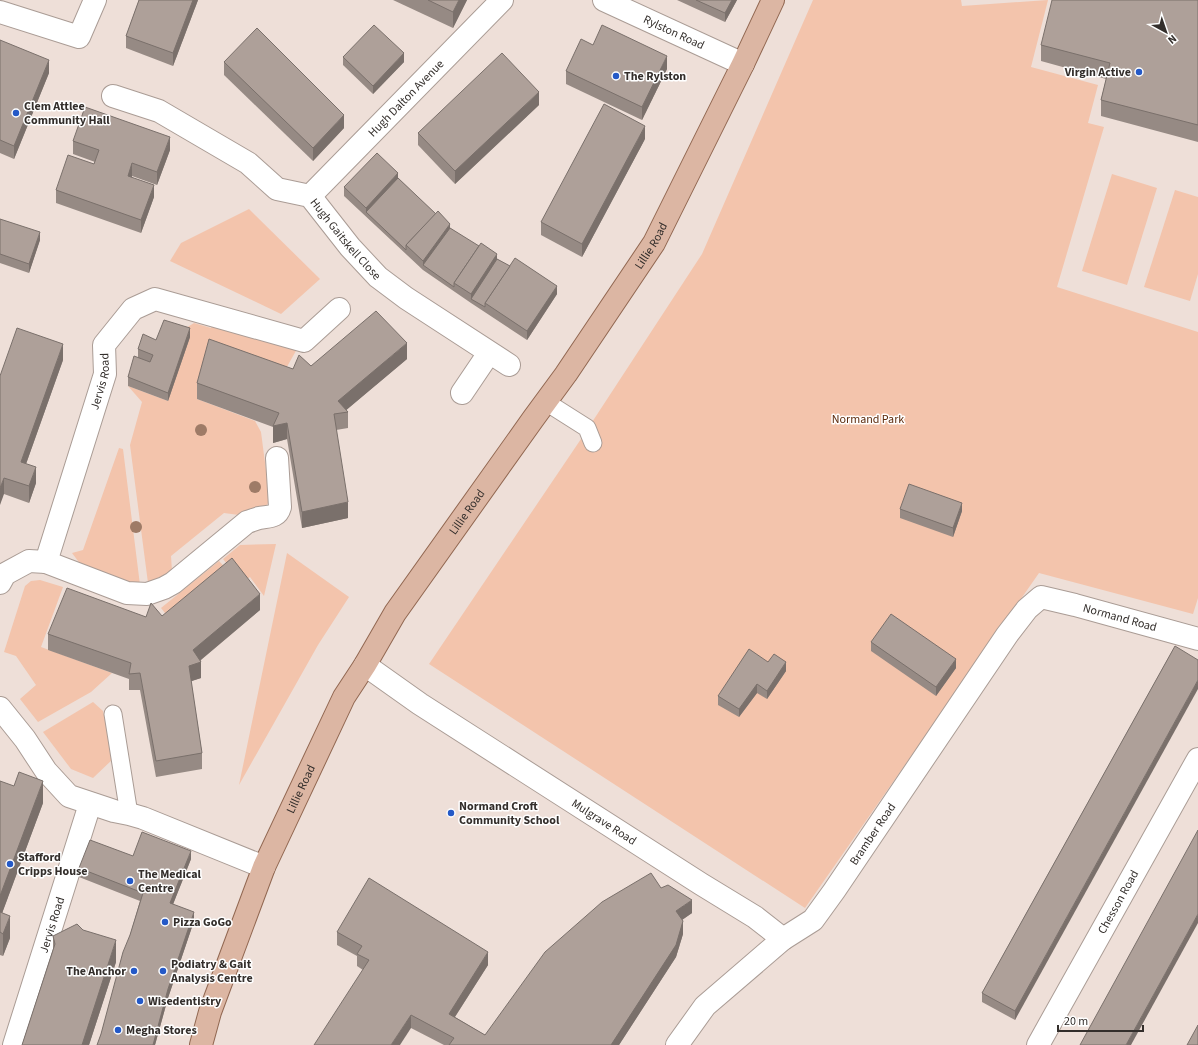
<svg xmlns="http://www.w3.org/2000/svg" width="1198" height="1045" viewBox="0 0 1198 1045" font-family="'Source Sans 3',sans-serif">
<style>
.green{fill:#f3c4ac}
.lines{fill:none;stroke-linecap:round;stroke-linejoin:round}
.lane-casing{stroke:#aa9c95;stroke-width:19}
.street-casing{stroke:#aa9c95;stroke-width:24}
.primary-casing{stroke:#916751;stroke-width:24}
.lane{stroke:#fff;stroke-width:17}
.street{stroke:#fff;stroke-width:22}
.primary{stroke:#dcb6a3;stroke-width:22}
.tree{fill:#9e7b67}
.wall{fill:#968a84}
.shaded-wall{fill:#7a706b}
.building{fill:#aea099;stroke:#7a706b}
.poi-dot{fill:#2459c7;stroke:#fff;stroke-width:1.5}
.labels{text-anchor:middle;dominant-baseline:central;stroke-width:3;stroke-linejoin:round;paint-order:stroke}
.street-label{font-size:12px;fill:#332e2b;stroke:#fff}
.poi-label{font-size:12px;font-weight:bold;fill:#332e2b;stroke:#fff;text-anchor:start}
.park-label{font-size:12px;fill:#5c2a0b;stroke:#fff}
</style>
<rect width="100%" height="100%" fill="#eedfd8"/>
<g class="green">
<path d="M813,0h148l1,6 86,-6 -17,67 67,18 -10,38 16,4 -47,160 141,45v266l-5,16 -154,-41 -234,335 -376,-244 152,-225 121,-185z"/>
<path d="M1112,174l45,14 -30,97 -45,-14z"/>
<path d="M1175,190l23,7v77l-8,27 -46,-14z"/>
<path d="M249,209l71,70 -39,35 -111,-53 11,-18z"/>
<path d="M214,320l83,29 -18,32 -82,18 58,22 6,11 9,69 -6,7 -25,7 -15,-2 -53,43 1,15 -24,12 -18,-138 12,-43 -14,-16 40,15 10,-68 16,-10 17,5z"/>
<path d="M119,448l4,1 17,136 -56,-16 -12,-16 11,-3z"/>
<path d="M276,544l-12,52 -14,-19 -8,6 -19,-24 17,-14z"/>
<path d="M287,553l62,44 -31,48 -79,140z"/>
<path d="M219,561l13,14 -59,48 -12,-15z"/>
<path d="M40,580l23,7 -22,60 71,26 -21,19 -53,30 -18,-23 16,-14 -20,-29 -12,-4 21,-66 6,-5z"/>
<path d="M93,702l10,9 11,47 -21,20 -22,-9 -28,-37z"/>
</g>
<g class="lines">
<g class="lane-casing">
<g id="lane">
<path d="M546,402l41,26 6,15"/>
<path d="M113,714l16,100"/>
</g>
</g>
<g class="street-casing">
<g id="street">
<path id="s1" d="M604,0l139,64"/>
<path d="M0,12l79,25 16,-37"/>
<path id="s2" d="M113,96l46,15 89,52 29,26 33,7 40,51 28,30 28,21 103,67"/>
<path id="s3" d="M310,196l192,-196"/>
<path d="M462,393l27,-40"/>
<path id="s4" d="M46,562l59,-188 -1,-29 29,-36 22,-10 149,42 35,-32"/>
<path d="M0,583l5,-9 24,-13 17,1 81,31 20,1 17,-6 9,-5 74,-61c4,-1 8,-3 12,-4 9,-2 18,0 21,-11l-3,-49"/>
<path id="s5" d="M365,665l55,39 281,180 54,33 28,22"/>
<path d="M0,708l25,31 21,32 23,25 45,15 15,3 14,4 121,49"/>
<path id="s6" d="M14,1045l76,-241"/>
<path id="s7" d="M677,1045l28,-39 78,-67 30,-19 21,-29 173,-256 20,-26 14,-12 34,8 123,34"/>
<path id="s8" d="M1038,1045l160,-286"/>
</g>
</g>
<g class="primary-casing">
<g id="primary">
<path id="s9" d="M201,1045l9,-33 54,-145 80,-170 21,-32 30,-52 138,-194 33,-45 88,-131 89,-179 30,-64"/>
</g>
</g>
<use href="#lane" class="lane"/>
<use href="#street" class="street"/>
<use href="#primary" class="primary"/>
</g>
<g class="tree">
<circle cx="201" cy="430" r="6"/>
<circle cx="255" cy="487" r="6"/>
<circle cx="136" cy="527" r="6"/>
</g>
<g class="wall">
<path d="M139,0h59l-25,66 -47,-18v-12z"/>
<path d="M393,0h74l-14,28z"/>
<path d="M677,0h60l-12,22z"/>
<path d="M1198,0v142l-97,-26v-16l5,-21 -65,-18v-16z"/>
<path d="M0,40l49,33 -35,86 -14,-6z"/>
<path d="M593,45l74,24 -25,51 -76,-36v-13z"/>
<path d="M343,57l61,5 -31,32 -30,-29z"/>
<path d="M224,62l120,66 -31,33 -89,-86z"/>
<path d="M539,105l-84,79 -37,-39v-12z"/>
<path d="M645,139l-63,118 -41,-22v-13z"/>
<path d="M73,141l97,9 -13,35 -25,-9v1l22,20 -13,36 -85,-30v-13l38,-26 1,-2 -22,-8z"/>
<path d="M398,178l52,50 47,31 60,35 -30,46 -56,-37 -48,-33 -79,-74v-9z"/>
<path d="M0,219l40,21 -11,33 -29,-10z"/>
<path d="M190,337l-22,64 -40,-15v-9l10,-20v-8l18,-9z"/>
<path d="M407,359l-61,51 2,2v16l-12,2 12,88 -46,10 -15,-89 -14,4v-16l-76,-28v-16l114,-17z"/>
<path d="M63,360l-37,104 10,19 -7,20 -25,-9 -4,-118z"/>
<path d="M900,509l62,2 -9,26 -53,-19z"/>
<path d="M260,610l-59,50v18l-10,3 11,72v16l-46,8 -16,-87h-11v-11l-81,-29v-16l98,-17z"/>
<path d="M871,642l85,26 -20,28 -65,-45z"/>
<path d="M1175,646l-160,374 -33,-18v-9z"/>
<path d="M768,662l18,9 -19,28 -10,-6 -18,24 -21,-12v-9z"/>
<path d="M0,781l43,22 -41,110 8,25 -7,18 -3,-1z"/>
<path d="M133,856l58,3 -18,45 21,17 -26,77 -13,47h-58l4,-11 39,-133 -61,-24v-9z"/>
<path d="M661,888l31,25 -10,7 1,14 -7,23 -57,88h-175l-33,-17 -48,-58 -6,-4v-10l-20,-11v-13l151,33 -33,52 30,18z"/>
<path d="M53,936l63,26 -27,83h-67l31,-96z"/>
</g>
<g class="shaded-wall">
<path d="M193,0h5l-25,66v-13z"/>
<path d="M459,0h8l-14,28v-16z"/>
<path d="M732,0h5l-12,22v-9z"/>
<path d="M404,53v9l-31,32v-8z"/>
<path d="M667,56v13l-25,51v-13z"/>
<path d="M49,60v13l-35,86v-13z"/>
<path d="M539,92v13l-84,79v-13z"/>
<path d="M344,115v13l-31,33v-13z"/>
<path d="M645,126v13l-63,118v-13z"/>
<path d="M170,137v13l-13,35v-13z"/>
<path d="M132,163v13l-4,12v-12z"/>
<path d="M398,173v9l-32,30v5v-9z"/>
<path d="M154,185v12l-13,36v-13z"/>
<path d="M450,224v8l-27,33v-4z"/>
<path d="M40,232v8l-11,33v-9z"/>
<path d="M497,254v9l-26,36v-5z"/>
<path d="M557,286v8l-30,46v-9z"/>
<path d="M190,328v9l-22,64v-8z"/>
<path d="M407,343v16l-63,53 -6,-11z"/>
<path d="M63,344v16l-42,118v-16z"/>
<path d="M287,423v16l-14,4v-17z"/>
<path d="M36,467v16l-7,20v-17z"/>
<path d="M4,478v16l-4,11v-17z"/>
<path d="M348,502v16l-46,10v-16z"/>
<path d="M962,503v8l-9,26v-9z"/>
<path d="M260,594v16l-63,53 4,-1v16l-12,4v-16l4,-16z"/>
<path d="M956,659v9l-20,28v-9z"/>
<path d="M786,662v9l-19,28v-8z"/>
<path d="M1198,680v9l-183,331v-9z"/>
<path d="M757,684v9l-18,24v-8z"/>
<path d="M43,781v22l-43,116v-23z"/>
<path d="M191,851v8l-21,53v-9z"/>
<path d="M692,900v13l-16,11v-13z"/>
<path d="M194,912v9l-26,77 -13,47h-2l15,-56z"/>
<path d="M1198,914v9l-67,122h-5z"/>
<path d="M10,916v22l-7,18v-22z"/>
<path d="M683,921v13l-7,23 -57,88h-8z"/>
<path d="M116,940v22l-27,83h-7z"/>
<path d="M488,952v13l-39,61v-12z"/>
<path d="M411,1015v13l-11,17h-9z"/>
</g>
<g class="building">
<path d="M139,0h54l-20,53 -47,-17z"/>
<path d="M428,0h31l-6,12z"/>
<path d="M696,0h36l-7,13z"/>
<path d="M1052,0h146v125l-97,-25 9,-37 -69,-18z"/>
<path d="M374,25l30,28 -31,33 -30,-29z"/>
<path d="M602,25l65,31 -25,51 -76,-36 15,-32 12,6z"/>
<path d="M257,28l87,87 -31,33 -89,-86z"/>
<path d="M0,40l49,20 -35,86 -14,-6z"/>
<path d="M502,53l37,39 -84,79 -37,-38z"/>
<path d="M604,104l41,22 -63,118 -41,-22z"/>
<path d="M85,107l85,30 -13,35 -25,-9 -4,13 26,9 -13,35 -85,-30 12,-35 26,9 5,-14 -26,-9z"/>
<path d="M377,153l21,20 -32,35 -22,-21z"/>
<path d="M398,178l38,36 -30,31v5l-40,-38z"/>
<path d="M438,211l12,13 -27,37 -17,-16z"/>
<path d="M0,219l40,13 -11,32 -29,-10z"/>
<path d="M450,228l29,18 -25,37v4l-31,-22z"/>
<path d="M481,243l16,11 -26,40 -17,-11z"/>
<path d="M515,258l42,28 -30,45 -42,-28z"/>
<path d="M497,259l13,7 -25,37v4l-14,-8z"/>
<path d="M376,311l31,32 -69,58 10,11 -14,2 14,88 -46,10 -15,-89 -14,3 6,-13 -82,-30 12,-44 84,30 6,-14 12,11z"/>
<path d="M164,320l26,8 -22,65 -40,-16 6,-21 16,6 3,-7 -15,-6 5,-15 13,6z"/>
<path d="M17,328l46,16 -42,118 15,5 -7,19 -25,-8 -4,10v-112z"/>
<path d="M909,484l53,19 -9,25 -53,-19z"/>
<path d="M232,558l28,36 -67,56 8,12 -12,4 13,87 -46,8 -16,-88 -11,1 2,-11 -83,-29 19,-46 79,29 5,-14 11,13z"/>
<path d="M891,614l65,45 -20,28 -65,-45z"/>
<path d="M1175,646l23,14v20l-183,331 -33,-18z"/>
<path d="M749,649l19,13 6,-8 12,8 -19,29 -10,-7 -18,25 -21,-13z"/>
<path d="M19,772l24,9 -43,115v-115l14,5z"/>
<path d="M1198,830v84l-72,131h-46z"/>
<path d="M142,832l49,19 -21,52 24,9 -26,77 -15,56h-56l4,-11 22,-82 7,-17 13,-42 -64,-25 11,-28 43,16z"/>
<path d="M651,873l10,15 7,-3 24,15 -16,11 7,10 -7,24 -65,100h-162l5,-7 -43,-23 -20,30h-77l55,-85 -12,-6 5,-8 -25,-14 32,-54 119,74 -39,62 36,21 60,-83 57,-50z"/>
<path d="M0,912l10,4 -7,18 -3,-2z"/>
<path d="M77,924l6,6 33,10 -34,105h-60l33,-101 -2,-8z"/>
<path d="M1198,1025v20h-11z"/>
</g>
<g class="poi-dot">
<circle cx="1139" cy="72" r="4"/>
<circle cx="616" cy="76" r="4"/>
<circle cx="16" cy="113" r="4"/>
<circle cx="451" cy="813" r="4"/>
<circle cx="10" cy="864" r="4"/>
<circle cx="130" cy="881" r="4"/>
<circle cx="165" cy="922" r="4"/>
<circle cx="134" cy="971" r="4"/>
<circle cx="163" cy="971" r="4"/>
<circle cx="140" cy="1001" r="4"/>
<circle cx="118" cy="1030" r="4"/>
</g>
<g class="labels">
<g class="street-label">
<text stroke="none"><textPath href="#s1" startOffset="77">Rylston Road</textPath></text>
<text stroke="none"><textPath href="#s3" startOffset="137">Hugh Dalton Avenue</textPath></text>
<text stroke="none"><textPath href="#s2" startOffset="280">Hugh Gaitskell Close</textPath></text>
<text stroke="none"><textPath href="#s9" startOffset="923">Lillie Road</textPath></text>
<text stroke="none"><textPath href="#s4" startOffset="189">Jervis Road</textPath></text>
<text stroke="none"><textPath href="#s9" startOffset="599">Lillie Road</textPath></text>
<text stroke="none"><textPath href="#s7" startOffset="664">Normand Road</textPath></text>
<text stroke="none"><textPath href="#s9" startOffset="275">Lillie Road</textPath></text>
<text stroke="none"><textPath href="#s5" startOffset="286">Mulgrave Road</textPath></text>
<text stroke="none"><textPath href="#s7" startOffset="291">Bramber Road</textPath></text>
<text stroke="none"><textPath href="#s8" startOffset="164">Chesson Road</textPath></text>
<text stroke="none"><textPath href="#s6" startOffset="126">Jervis Road</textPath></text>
</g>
<g class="poi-label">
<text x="1131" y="72" text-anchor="end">Virgin Active</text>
<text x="624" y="76">The Rylston</text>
<text x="24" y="106">Clem Attlee<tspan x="24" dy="14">Community Hall</tspan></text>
<text x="459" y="806">Normand Croft<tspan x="459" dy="14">Community School</tspan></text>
<text x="18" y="857">Stafford<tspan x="18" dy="14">Cripps House</tspan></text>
<text x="138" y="874">The Medical<tspan x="138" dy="14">Centre</tspan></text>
<text x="173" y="922">Pizza GoGo</text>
<text x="171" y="964">Podiatry &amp; Gait<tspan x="171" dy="14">Analysis Centre</tspan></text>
<text x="126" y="971" text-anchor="end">The Anchor</text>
<text x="148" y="1001">Wisedentistry</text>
<text x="126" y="1030">Megha Stores</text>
</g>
<g class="park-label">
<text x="868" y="419">Normand Park</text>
</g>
</g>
<g transform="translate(1166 32) rotate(140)" stroke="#ffffff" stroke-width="3" paint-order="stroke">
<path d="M0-3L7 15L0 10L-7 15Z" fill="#332e2b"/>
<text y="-6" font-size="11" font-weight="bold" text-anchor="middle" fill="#332e2b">N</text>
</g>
<path d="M1058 1025v6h85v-6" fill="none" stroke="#332e2b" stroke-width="2"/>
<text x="1064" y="1025" font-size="12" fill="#332e2b" stroke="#ffffff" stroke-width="3" paint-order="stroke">20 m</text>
</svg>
